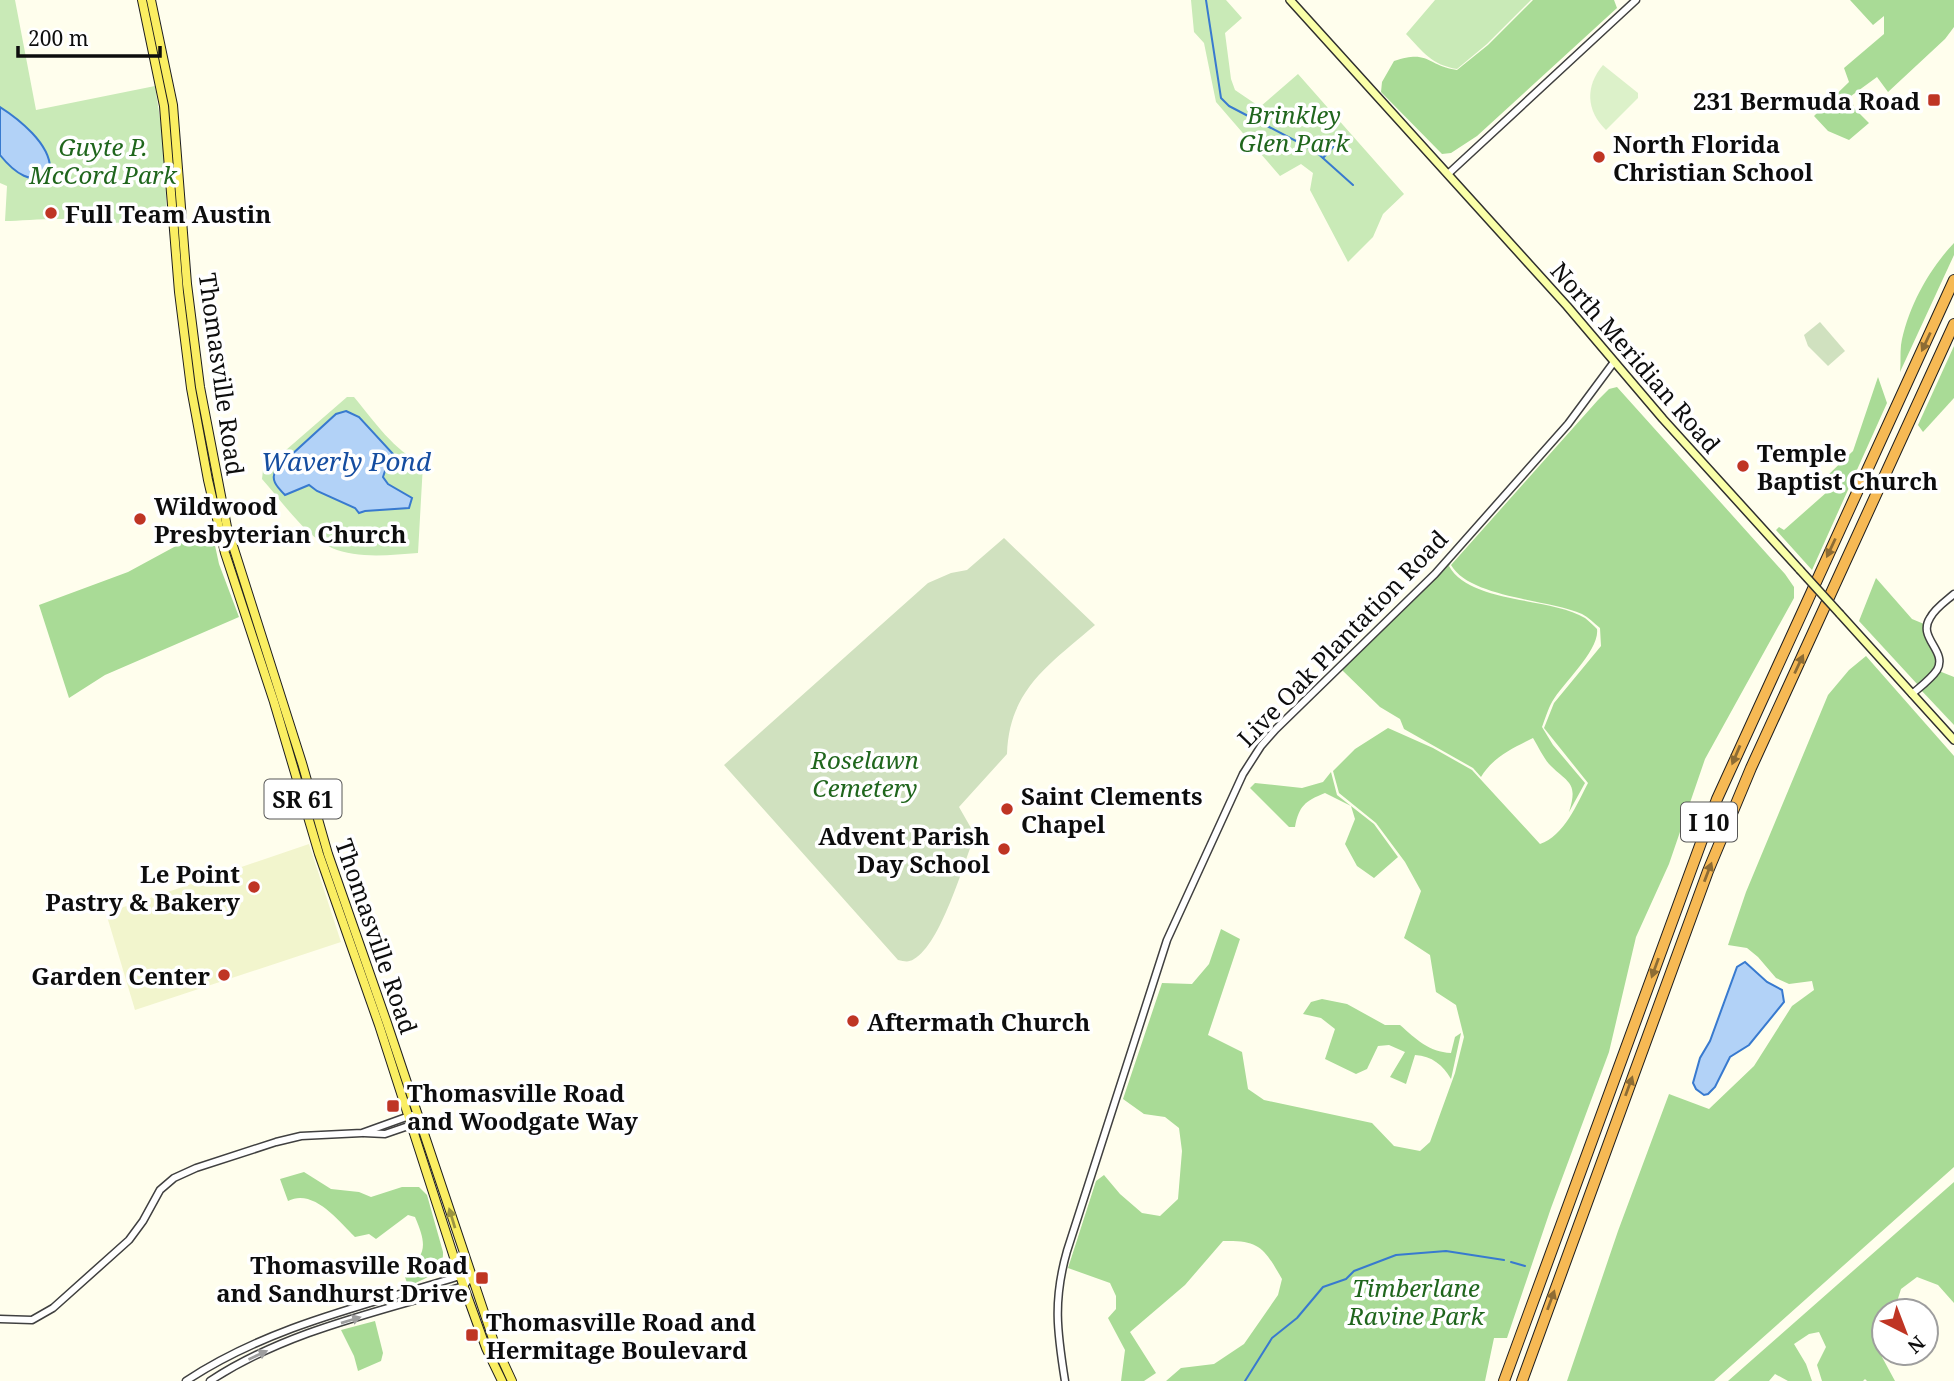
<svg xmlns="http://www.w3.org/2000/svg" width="1954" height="1381" viewBox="0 0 1954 1381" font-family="'Noto Serif',serif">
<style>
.farmland{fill:#f2f5cd}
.green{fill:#c9eab7}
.forest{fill:#a9db96}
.cemetery{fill:#d0e1bf}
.pitch{fill:#dcf1c9}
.water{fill:#b2d2f7;stroke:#387acf;stroke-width:2}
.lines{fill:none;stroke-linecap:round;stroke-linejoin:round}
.stream{stroke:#387acf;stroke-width:2}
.tertiary-casing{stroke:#404040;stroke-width:9}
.secondary-casing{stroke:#2f2f2f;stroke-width:10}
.primary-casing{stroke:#1e1e1e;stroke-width:10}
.motorway-casing{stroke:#1e1e1e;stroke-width:12}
.tertiary{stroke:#fff;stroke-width:6}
.secondary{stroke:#faffa8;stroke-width:7}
.primary{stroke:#faee62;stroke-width:8}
.motorway{stroke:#f6b954;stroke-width:10}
.secondary-bridge-casing{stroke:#2f2f2f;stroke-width:10;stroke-linecap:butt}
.secondary-bridge{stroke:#faffa8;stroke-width:7}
.oneway{fill:#8d6c34}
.oneway2{fill:#9b9440}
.oneway3{fill:#9e9e9e}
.poi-dot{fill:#bf3524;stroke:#fff;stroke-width:2.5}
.labels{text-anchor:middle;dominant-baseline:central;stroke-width:7;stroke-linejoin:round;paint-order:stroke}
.shield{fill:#fff;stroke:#565656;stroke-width:2}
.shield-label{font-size:23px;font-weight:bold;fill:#0d0d0d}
.poi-label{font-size:24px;font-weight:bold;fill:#0d0d0d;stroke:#fff;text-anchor:start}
.park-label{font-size:24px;font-style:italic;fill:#20661d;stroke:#fff}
.street-label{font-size:24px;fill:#0d0d0d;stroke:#fff}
.water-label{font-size:26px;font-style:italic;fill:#154da0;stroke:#fff}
</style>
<rect width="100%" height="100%" fill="#fffeed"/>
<path class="farmland" d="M309,844l32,98 -206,68 -29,-97z"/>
<g class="green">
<path d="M0,0h15l21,110 119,-24 8,52 4,79 -18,4 -54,3c-18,-9 -67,-3 -90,-3l2,-35 -7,-3z"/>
<path d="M1191,0h35l16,18 -17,15 6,46 4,11 25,17 38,-33 106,120 -21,20 -10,23 -25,25 -38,-72 3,-17 -12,-9 -21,12 -64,-74 -12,-59 -10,-11z"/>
<path d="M1435,0h96l-44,44 -30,25c-25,-4 -34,-17 -51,-35z"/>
<path d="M347,397h7c20,24 40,54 69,67l-5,89c-27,2 -61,6 -86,-5 -27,-12 -51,-48 -70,-69l1,-9z"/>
</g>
<g class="forest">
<path d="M1533,0h81l3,8 -140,128 -26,17 -9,1 -61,-62 1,-10 12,-21c35,-12 32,4 63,9l31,-25z"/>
<path d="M1850,0h104v27l-9,12 -57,53 -11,-15 -26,19 3,12 15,15 -20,17 -21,-9 -14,-15 35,-34 -5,-14 40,-34v-18l-11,9z"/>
<path d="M1954,243v12l-54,117c1,-9 0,-18 1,-27 6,-36 28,-76 53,-102z"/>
<path d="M1954,346v52l-31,34 -5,-7z"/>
<path d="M1878,377l9,26 -75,167 -36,-40 3,-3 5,3 43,-38 1,-4 -3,-5 3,-8 25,-24z"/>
<path d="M1617,387l168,187 9,13v11l-89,161 -36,105 -33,73 -27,115 -58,156 -44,130h-13l-9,43h-319l15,-13 33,-4 30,-20 34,-49 4,-16c-18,-31 -22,-39 -59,-38l-38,44 -55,47 26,41 -12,8h-23l4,-31 -17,-32 8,-9v-13l-6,-13 -42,-15 28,-87 8,-6 16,19 22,19 18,3 18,-17 4,-48 -3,-23 -14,-11 -21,-3 -21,-15 39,-116 30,1 17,-20 12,-35 19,10 -32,96 34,17 6,37 16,11 108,23 22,23 26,5 10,-9 25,-69 9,-36 -8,-32 -20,-13 -6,-37 -26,-17 17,-47 -16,-29 -29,-39 -37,-30 -6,-22 22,-22 33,-21 45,20 39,22 68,74c24,-8 37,-40 48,-61l-44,-55 10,-25 47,-57 -1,-18c-6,-5 -12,-11 -18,-14 -34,-15 -112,-16 -131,-49l147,-165 11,-11z"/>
<path d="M211,527l8,37 20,53 -134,58 -36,23 -30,-93 89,-33z"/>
<path d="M1453,559l-4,7c21,38 102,31 136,52 4,3 8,7 12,11 3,21 -34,54 -45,73 -4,7 -7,17 -10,25l11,18 32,38 -16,29c10,-31 -2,-29 -20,-48 -6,-7 -11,-18 -16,-26 -20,10 -40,19 -52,39l-8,-9 -69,-39 -4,-10 -20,-12 -38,-37z"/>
<path d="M1876,578l36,41 12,5c-1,18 16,27 10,45l-16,16 -59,-64z"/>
<path d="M1866,656l88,100v411l-240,214h-147l51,-150 51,-137 40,15 45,-43 38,-60 22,-16 -2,-9 -23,3 -13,-6 -18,-21 -11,-9 -19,-3 18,-53 82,-197 21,-25z"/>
<path d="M1939,671l15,6v48l-33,-35z"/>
<path d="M1331,772l6,23 37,29 24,33 -24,21 -17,-12 -12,-22 10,-25 -4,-13 -26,-13c-20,8 -26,13 -30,34h-6l-39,-39 5,-5 47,5 21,-6z"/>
<path d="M1322,999l25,5 38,21h15c16,14 29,27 51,28l4,-16 6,-4 -10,46c-8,-14 -19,-23 -36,-24l-9,29 -16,-7 15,-25 -16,-7 -11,1 -11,23 -11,5 -31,-15 10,-30 -14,-11 -18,-4 8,-12z"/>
<path d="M304,1172l27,17 28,3 12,5 31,-10h17l8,8 16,57c1,20 -18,27 -35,34l-4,-12c23,-20 23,-29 11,-57l-7,-2 -32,24 -7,-5 -14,3c-17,-17 -42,-49 -67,-36l-8,-22z"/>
<path d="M1954,1182v121l-16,-18 -21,-8 -16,12 -7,22h-10l-2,46 13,24h-28l-2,-2 -2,2h-41l-5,-16 9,-18 -7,-15 -10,2 -15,10 12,20 6,17h-24l-13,-7 -6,7h-41z"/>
<path d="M375,1321l8,32 -2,8 -23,10 -4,-15 -13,-26z"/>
</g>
<g class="cemetery">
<path d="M1820,322l25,29 -17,15 -20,-20 -4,-11z"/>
<path d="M1004,538l91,87c-45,39 -86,64 -88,129l-48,53 16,28c-12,30 -34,109 -61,124 -6,4 -10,2 -16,1l-174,-195 204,-182 23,-10 16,-3z"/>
</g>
<path class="pitch" d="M1603,65l35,28v5l-32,32c-20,-19 -21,-44 -3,-65z"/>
<g class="water">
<path d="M0,107c19,12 50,37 50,61 -15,23 -38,2 -50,-13z"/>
<path d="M346,411l13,6 35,38 -1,5 -6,5 -4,12 5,7 24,14 -3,10 -44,3 -6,2 -4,-5 -38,-17 -8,-6 -24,10c-8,-8 -16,-16 -8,-27l59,-54z"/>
<path d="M1745,962l22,20 15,8 2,12 -35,43 -19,12 -15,30 -7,7 -4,1 -8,-6 -3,-6 7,-25 10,-17 27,-74z"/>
</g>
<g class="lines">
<g class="stream">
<path d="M1206,0l15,98 8,8 86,45 38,34"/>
<path d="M1323,158l11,-12 15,-9"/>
<path d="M1511,1262l14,4"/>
<path d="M1245,1381l27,-43 25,-20 26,-31 23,-8 8,-8 42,-16 50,-4 58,9"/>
</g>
<g class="tertiary-casing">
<g id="tertiary">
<path d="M1448,174l188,-174"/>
<path d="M1912,694c8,-7 19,-15 25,-24 11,-19 -20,-32 -7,-52 5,-10 16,-17 24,-24"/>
<path d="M364,1133l21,1 35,-12"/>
<path d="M0,1319l32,1 21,-12 76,-68 14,-19 17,-31 14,-12 22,-10 80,-26 25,-6 61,-3 50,-18"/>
<path d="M186,1381c83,-55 181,-76 274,-105h11"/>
<path d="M210,1381c76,-50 168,-69 254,-95l7,-10"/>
<path d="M1065,1381c-8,-50 -12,-81 2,-130l100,-311 76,-166 18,-28 15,-17 159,-155 133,-150 46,-62"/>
</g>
</g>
<g class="secondary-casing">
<g id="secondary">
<path d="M1290,0l277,306 96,113 137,151"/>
<path d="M1840,614l114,126"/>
</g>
</g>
<g class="primary-casing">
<g id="primary">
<path d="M142,0l22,106 15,186 12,96 17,92 17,73 49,149 45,152 60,171 81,251 26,72 16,33"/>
<path d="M151,0l22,105 14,179 13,103 27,140 75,236 26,91 59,169 107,319 18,39"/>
</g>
</g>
<g class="motorway-casing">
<g id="motorway">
<path d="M1504,1381l213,-582 237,-519"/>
<path d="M1522,1381l186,-510 43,-103 203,-444"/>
</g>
</g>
<use href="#tertiary" class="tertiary"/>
<use href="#secondary" class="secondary"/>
<use href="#primary" class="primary"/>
<use href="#motorway" class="motorway"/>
<g class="secondary-bridge-casing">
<path id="secondary-bridge" d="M1800,570l40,44"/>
</g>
<use href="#secondary-bridge" class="secondary-bridge"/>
</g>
<defs><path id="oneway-solid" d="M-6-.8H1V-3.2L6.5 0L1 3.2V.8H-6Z" transform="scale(1.75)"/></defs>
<g class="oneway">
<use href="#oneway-solid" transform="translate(1926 342) rotate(115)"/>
<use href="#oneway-solid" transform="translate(1831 548) rotate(115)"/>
<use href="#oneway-solid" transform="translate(1799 664) rotate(-65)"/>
<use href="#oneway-solid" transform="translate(1736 755) rotate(113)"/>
<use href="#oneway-solid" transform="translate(1708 872) rotate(-69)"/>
<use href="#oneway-solid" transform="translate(1655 968) rotate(110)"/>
<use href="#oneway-solid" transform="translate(1629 1086) rotate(-70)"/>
<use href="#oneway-solid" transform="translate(1551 1300) rotate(-70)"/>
</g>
<use class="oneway2" href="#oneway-solid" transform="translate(452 1218) rotate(-107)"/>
<g class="oneway3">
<use href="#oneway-solid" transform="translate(351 1320) rotate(-17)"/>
<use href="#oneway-solid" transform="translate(258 1355) rotate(-25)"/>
</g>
<g class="poi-dot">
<rect x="1927" y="93" width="14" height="14" rx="3.5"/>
<circle cx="1599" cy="157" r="7"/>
<circle cx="51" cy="213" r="7"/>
<circle cx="1743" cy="466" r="7"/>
<circle cx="140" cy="519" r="7"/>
<circle cx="1007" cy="809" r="7"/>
<circle cx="1004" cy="849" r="7"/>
<circle cx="254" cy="887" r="7"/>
<circle cx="224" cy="975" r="7"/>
<circle cx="853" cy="1021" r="7"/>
<rect x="386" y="1099" width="14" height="14" rx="3.5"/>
<rect x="475" y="1271" width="14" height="14" rx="3.5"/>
<rect x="465" y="1328" width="14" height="14" rx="3.5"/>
</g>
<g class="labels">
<g class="shield">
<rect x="264.5" y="779.5" width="77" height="39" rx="5"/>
<rect x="1681" y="802.5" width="56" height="39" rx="5"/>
</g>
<g class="shield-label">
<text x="303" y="799">SR 61</text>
<text x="1709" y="822">I 10</text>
</g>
<g class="poi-label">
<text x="1920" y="100" text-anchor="end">231 Bermuda Road</text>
<text x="1613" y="143">North Florida<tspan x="1613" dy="28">Christian School</tspan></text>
<text x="65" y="213">Full Team Austin</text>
<text x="1757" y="452">Temple<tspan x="1757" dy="28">Baptist Church</tspan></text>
<text x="154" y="505">Wildwood<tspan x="154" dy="28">Presbyterian Church</tspan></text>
<text x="1021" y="795">Saint Clements<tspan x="1021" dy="28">Chapel</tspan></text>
<text x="990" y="835" text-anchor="end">Advent Parish<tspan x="990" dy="28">Day School</tspan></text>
<text x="240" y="873" text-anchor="end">Le Point<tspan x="240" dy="28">Pastry &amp; Bakery</tspan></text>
<text x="210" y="975" text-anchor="end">Garden Center</text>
<text x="867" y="1021">Aftermath Church</text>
<text x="407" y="1092">Thomasville Road<tspan x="407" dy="28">and Woodgate Way</tspan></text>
<text x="468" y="1264" text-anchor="end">Thomasville Road<tspan x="468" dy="28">and Sandhurst Drive</tspan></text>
<text x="486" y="1321">Thomasville Road and<tspan x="486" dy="28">Hermitage Boulevard</tspan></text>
</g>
<g class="park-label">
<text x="1294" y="114">Brinkley<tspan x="1294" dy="28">Glen Park</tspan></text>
<text x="103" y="146">Guyte P.<tspan x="103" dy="28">McCord Park</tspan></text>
<text x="865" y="759">Roselawn<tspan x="865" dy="28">Cemetery</tspan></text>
<text x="1416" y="1287">Timberlane<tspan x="1416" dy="28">Ravine Park</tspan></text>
</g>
<g class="street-label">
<text transform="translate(1636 357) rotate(49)">North Meridian Road</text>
<text transform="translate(222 374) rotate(82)">Thomasville Road</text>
<text transform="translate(1342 638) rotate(-46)">Live Oak Plantation Road</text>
<text transform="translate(377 936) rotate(71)">Thomasville Road</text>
</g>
<g class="water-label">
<text x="346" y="461">Waverly Pond</text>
</g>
</g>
<g transform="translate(1905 1332) rotate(138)"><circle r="33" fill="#ffffff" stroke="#9e9e9e" stroke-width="2"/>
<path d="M0-5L12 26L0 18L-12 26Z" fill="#bf3524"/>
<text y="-10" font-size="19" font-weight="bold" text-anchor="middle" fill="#0d0d0d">N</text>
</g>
<path d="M18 46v10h142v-10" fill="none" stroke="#0d0d0d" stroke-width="3.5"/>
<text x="28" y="46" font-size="21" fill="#0d0d0d" stroke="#ffffff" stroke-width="5" paint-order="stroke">200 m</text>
</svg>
